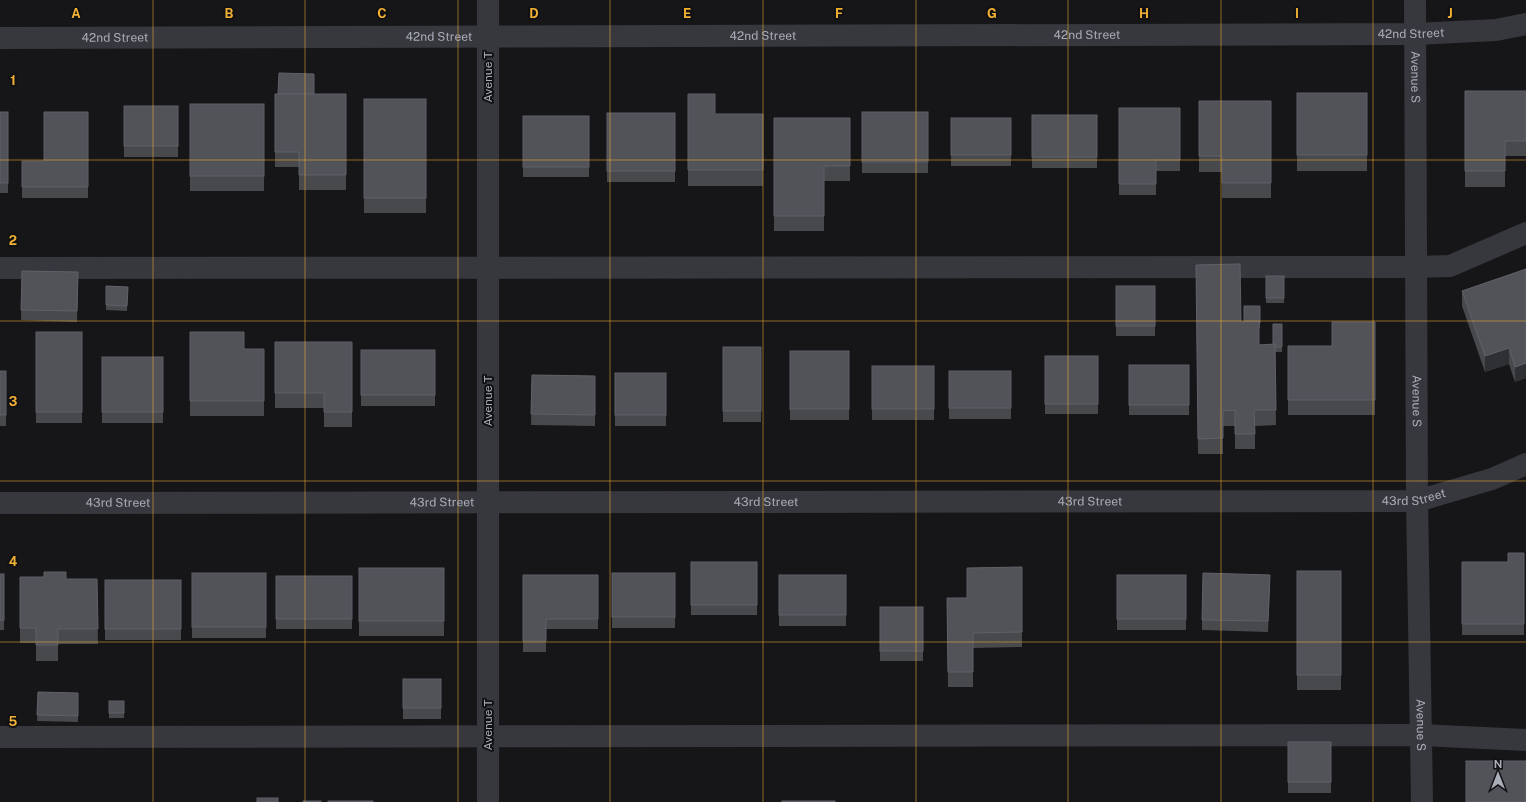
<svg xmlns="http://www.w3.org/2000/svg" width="1526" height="802" viewBox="0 0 1526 802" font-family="'Public Sans',sans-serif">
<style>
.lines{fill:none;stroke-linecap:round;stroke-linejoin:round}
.minor{stroke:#37383d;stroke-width:22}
.wall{fill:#47494d}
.shaded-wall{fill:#2f3033}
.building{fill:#525359;stroke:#5f6168}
.grid{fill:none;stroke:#f2b134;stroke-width:1;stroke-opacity:0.55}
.labels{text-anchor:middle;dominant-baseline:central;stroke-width:4;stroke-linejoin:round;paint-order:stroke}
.street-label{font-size:12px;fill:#a8adb8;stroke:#111113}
.grid-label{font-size:13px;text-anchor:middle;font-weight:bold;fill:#f2b134;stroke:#111113;stroke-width:4;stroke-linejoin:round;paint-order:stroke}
</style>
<rect width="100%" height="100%" fill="#161618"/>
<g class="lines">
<g class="minor">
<path id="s1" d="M1415,0l2,501 5,301"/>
<path id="s2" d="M0,38l1415,-4 81,-4 30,-6"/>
<path d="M0,268l1416,-1 34,-1 76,-33"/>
<path id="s3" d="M0,503l1417,-2 75,-22 34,-15"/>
<path d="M0,737l1421,-2 105,5"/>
<path d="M488,802v-802"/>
</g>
</g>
<g class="wall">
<path d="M1465,91h61v65h-21v31h-40z"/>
<rect x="1297" y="93" width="70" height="78"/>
<path d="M275,94h71v96h-47v-23h-24z"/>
<path d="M688,94l27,20h48v72h-75z"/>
<rect x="364" y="99" width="62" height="114"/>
<path d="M1199,101h72v97h-49v-26h-23z"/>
<rect x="190" y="104" width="74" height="87"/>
<rect x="124" y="106" width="54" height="51"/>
<path d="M1119,108h61v63h-24v24h-37z"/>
<rect x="0" y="112" width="8" height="81"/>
<path d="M88,112v86h-66v-37h22z"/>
<rect x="862" y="112" width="66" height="61"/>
<rect x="607" y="113" width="68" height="69"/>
<rect x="1032" y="115" width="65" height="53"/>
<rect x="523" y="116" width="66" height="61"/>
<path d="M774,118h76v63h-26v50h-50z"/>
<rect x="951" y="118" width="60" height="48"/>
<path d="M1196,265l45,57 3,-1 16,-15v22h-1v17l14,-1 9,-20v28h-7l1,73 -21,1v23h-20v-23h-12v28h-25z"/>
<path d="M1526,269v109l-11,4 -6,-18 -24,8 -23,-66v-15z"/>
<path d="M22,271l56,1 -1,50 -56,-2z"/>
<rect x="1266" y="276" width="18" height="27"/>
<path d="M106,286l22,1 -1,24 -21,-1z"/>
<rect x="1116" y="286" width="39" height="50"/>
<path d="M1375,322v93h-87v-69h44z"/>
<rect x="36" y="332" width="46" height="91"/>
<path d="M190,332l54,17h20v67h-74z"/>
<path d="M275,342h77v85h-28v-19h-49z"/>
<rect x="723" y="347" width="38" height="75"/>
<rect x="361" y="350" width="74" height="56"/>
<rect x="790" y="351" width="59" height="69"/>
<rect x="1045" y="356" width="53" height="58"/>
<rect x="102" y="357" width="61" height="66"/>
<rect x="1129" y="365" width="60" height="50"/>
<rect x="872" y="366" width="62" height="54"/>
<rect x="0" y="371" width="6" height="55"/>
<rect x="949" y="371" width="62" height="48"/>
<rect x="615" y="373" width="51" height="53"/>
<path d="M532,375l63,1v50l-64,-1z"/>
<path d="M1524,553v82h-62v-73h46z"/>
<rect x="691" y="562" width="66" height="53"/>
<path d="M1022,567v80l-49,1v39h-25l-1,-89h20z"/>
<rect x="359" y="568" width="85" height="68"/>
<rect x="1297" y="571" width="44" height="119"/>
<rect x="192" y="573" width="74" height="65"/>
<rect x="612" y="573" width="63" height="55"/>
<rect x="0" y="574" width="4" height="56"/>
<path d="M523,575h75v54h-52v23h-23z"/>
<rect x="779" y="575" width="67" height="51"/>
<rect x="1117" y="575" width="69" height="55"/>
<rect x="276" y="576" width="76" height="53"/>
<path d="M20,577l46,2h31l1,65h-40v17h-22v-18h-16z"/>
<rect x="105" y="580" width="76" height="60"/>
<path d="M1270,586l-2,46 -66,-2v-10z"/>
<rect x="880" y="607" width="43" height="54"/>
<rect x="403" y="679" width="38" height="40"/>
<path d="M38,692l40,1v29l-41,-1z"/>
<rect x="109" y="701" width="15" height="17"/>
<rect x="1288" y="742" width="43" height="51"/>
</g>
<g class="shaded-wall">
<path d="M1509,348v16l-24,8v-16z"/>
<path d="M1526,363v15l-11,4v-15z"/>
</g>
<g class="building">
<path d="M279,73l35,1v20h-36z"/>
<path d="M1465,91h61v50h-21v30h-40z"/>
<rect x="1297" y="93" width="70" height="62"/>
<path d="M275,94h71v81h-47v-23h-24z"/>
<path d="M688,94h27v20h48v56h-75z"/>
<rect x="364" y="99" width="62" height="99"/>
<path d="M1199,101h72v82h-49v-27h-23z"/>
<rect x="190" y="104" width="74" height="72"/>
<rect x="124" y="106" width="54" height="40"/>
<path d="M1119,108h61v52h-24v24h-37z"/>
<rect x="0" y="112" width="8" height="71"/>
<path d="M44,112h44v75h-66v-26h22z"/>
<rect x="862" y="112" width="66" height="50"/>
<rect x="607" y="113" width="68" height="58"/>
<rect x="1032" y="115" width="65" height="42"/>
<rect x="523" y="116" width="66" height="51"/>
<path d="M774,118h76v48h-26v50h-50z"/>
<rect x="951" y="118" width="60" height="37"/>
<path d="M1240,264l1,58 18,-1v24l16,-1 1,66h-22l1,24h-20v-24l-12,1v27l-25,1 -2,-174z"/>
<path d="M1526,269v94l-11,4 -6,-19 -24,8 -23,-65z"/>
<path d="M22,271l56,1 -1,39 -56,-1z"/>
<rect x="1266" y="276" width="18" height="22"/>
<path d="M106,286l22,1 -1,19 -21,-1z"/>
<rect x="1116" y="286" width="39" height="40"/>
<path d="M1244,306h16v17h-1v-2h-15z"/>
<path d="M1332,322h43v78h-87v-54h44z"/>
<path d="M1273,324h9v23h-7v-3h-2z"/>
<rect x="36" y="332" width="46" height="80"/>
<path d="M190,332h54v17h20v52h-74z"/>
<path d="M275,342h77v70h-28v-19h-49z"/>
<rect x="723" y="347" width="38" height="64"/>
<rect x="361" y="350" width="74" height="45"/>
<rect x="790" y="351" width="59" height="58"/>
<rect x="1045" y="356" width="53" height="48"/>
<rect x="102" y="357" width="61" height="55"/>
<rect x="1129" y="365" width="60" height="40"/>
<rect x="872" y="366" width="62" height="43"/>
<rect x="0" y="371" width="6" height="44"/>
<rect x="949" y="371" width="62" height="37"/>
<rect x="615" y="373" width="51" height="42"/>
<path d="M532,375l63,1v39l-64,-1z"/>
<path d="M1508,553h16v71h-62v-62h46z"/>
<rect x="691" y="562" width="66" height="43"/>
<path d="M1022,567v65l-49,1v39h-25l-1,-74h20v-30z"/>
<rect x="359" y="568" width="85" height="53"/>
<rect x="1297" y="571" width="44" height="104"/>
<path d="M44,572h22v7h31l1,50h-40v16h-22v-17h-16v-51h24z"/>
<rect x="192" y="573" width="74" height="54"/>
<rect x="612" y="573" width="63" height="44"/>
<path d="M1203,573l67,2 -2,46 -66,-1z"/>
<rect x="0" y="574" width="4" height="46"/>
<path d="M523,575h75v44h-52v22h-23z"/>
<rect x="779" y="575" width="67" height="40"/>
<rect x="1117" y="575" width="69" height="44"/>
<rect x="276" y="576" width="76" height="43"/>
<rect x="105" y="580" width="76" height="49"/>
<rect x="880" y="607" width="43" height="44"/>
<rect x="403" y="679" width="38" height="29"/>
<path d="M38,692l40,1v23l-41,-1z"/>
<rect x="109" y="701" width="15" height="12"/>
<rect x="1288" y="742" width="43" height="40"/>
<rect x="1466" y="761" width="60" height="41"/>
<rect x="257" y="798" width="21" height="4"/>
<rect x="303" y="801" width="18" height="1"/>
<rect x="328" y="801" width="45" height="1"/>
<rect x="782" y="801" width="53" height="1"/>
</g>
<path class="grid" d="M153,0v802M305,0v802M458,0v802M610,0v802M763,0v802M916,0v802M1068,0v802M1221,0v802M1373,0v802M0,160h1526M0,321h1526M0,481h1526M0,642h1526"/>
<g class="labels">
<g class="street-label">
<text stroke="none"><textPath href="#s2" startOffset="1411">42nd Street</textPath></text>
<text stroke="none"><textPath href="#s2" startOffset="1087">42nd Street</textPath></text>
<text stroke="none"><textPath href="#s2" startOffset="763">42nd Street</textPath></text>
<text stroke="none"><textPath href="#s2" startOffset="439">42nd Street</textPath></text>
<text stroke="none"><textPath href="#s2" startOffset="115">42nd Street</textPath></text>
<text transform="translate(488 77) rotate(-90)">Avenue T</text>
<text stroke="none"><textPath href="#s1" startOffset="77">Avenue S</textPath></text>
<text transform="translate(488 401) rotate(-90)">Avenue T</text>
<text stroke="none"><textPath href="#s1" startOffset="401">Avenue S</textPath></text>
<text stroke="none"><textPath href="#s3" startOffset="1414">43rd Street</textPath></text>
<text stroke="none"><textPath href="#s3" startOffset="766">43rd Street</textPath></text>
<text stroke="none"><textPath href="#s3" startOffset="1090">43rd Street</textPath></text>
<text stroke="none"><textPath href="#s3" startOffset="118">43rd Street</textPath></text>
<text stroke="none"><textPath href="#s3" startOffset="442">43rd Street</textPath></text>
<text transform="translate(488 725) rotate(-90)">Avenue T</text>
<text stroke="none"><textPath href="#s1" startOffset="725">Avenue S</textPath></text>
</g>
</g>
<g class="grid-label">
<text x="76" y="18">A</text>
<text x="229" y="18">B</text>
<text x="382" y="18">C</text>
<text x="534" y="18">D</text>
<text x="687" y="18">E</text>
<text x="839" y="18">F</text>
<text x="992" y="18">G</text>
<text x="1144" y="18">H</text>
<text x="1297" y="18">I</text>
<text x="1450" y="18">J</text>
<text x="13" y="85">1</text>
<text x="13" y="245">2</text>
<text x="13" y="406">3</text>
<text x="13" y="566">4</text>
<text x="13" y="726">5</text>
</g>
<g transform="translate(1498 774)" stroke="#111113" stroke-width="3" paint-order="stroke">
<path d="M0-3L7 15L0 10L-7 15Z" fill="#a8adb8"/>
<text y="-6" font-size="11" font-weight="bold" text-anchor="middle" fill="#a8adb8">N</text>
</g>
</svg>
